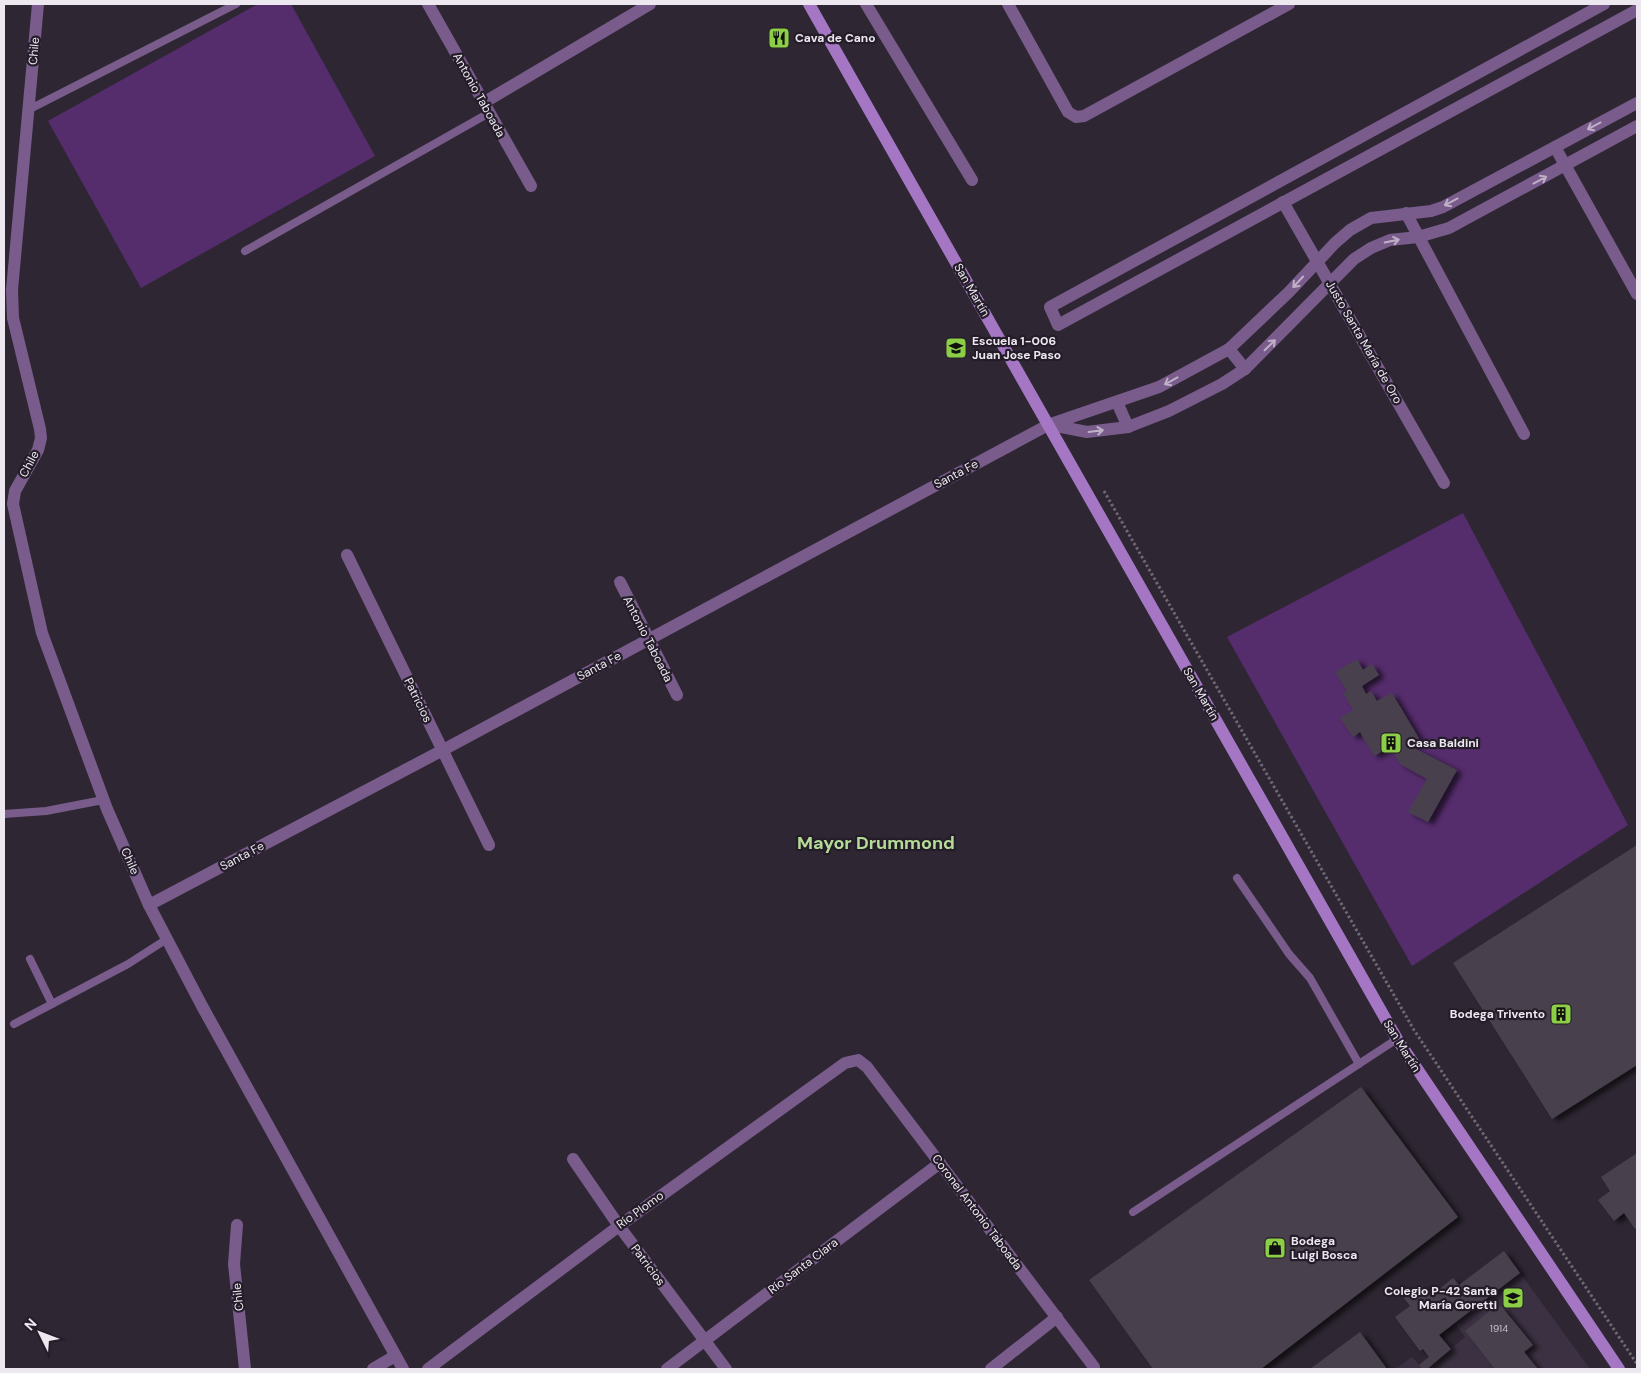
<svg xmlns="http://www.w3.org/2000/svg" width="1641" height="1373" viewBox="0 0 1641 1373" font-family="'DM Sans',sans-serif">
<style>
.built{fill:#3b3142}
.green{fill:#552c6c}
.building{fill:#48404d;filter:url(#shadow)}
.lines{fill:none;stroke-linecap:round;stroke-linejoin:round}
.path{stroke:#6e6872;stroke-width:3;stroke-dasharray:2.5 2.5;stroke-linecap:butt}
.service{stroke:#795c8c;stroke-width:8}
.minor{stroke:#795c8c;stroke-width:12}
.secondary{stroke:#a576c3;stroke-width:12}
.oneway{stroke:#bfb0c8}
.labels{text-anchor:middle;dominant-baseline:central;stroke-width:4.5;stroke-linejoin:round;paint-order:stroke}
.number-label{font-size:10px;fill:#c4bec7}
.poi-label{font-size:12px;font-weight:bold;fill:#ede8f0;stroke:#241d29;text-anchor:start}
.street-label{font-size:12px;fill:#ede8f0;stroke:#241d29}
.district-label{font-size:18px;font-weight:bold;fill:#b5db96;stroke:#241d29}
</style>
<defs>
<filter id="shadow"><feDropShadow dx="5.5" dy="3" stdDeviation="2.5" flood-color="#0009"/></filter>
</defs>
<rect width="100%" height="100%" fill="#2e2733"/>
<g class="built">
<path d="M1520,1273l70,96h-163l38,-32 -10,-13z"/>
<path d="M1412,1357l11,12h-27z"/>
</g>
<g class="green">
<path d="M258,4h33l84,152 -234,132 -93,-167z"/>
<path d="M1463,513l165,312 -216,141 -185,-329z"/>
</g>
<g class="building">
<path d="M1357,659l6,11 9,-6 7,11 -17,11 4,8 5,-3 6,10 15,-8 28,47 -10,6 47,24 -29,52 -20,-10 19,-33 -27,-15 -10,-17 -16,9 -14,-24 -7,5 -13,-19 13,-8 -10,-17 4,-2 -12,-19z"/>
<path d="M1637,845v220l-85,54 -99,-156z"/>
<path d="M1361,1087l97,130 -197,152h-108l-64,-89z"/>
<path d="M1637,1153v74l-2,2 -11,-16 -10,8 -16,-21 12,-9 -9,-14z"/>
<path d="M1504,1251l16,22 -81,62 12,14 -24,20h-4l-4,-4 10,-8 -6,-8 -3,2 -25,-34 15,-11 -6,-8 18,-13 9,11 22,-18 6,7z"/>
<path d="M1501,1306l32,39 -9,7 14,17h-43l-30,-38 26,-21 2,3z"/>
<path d="M1360,1332l27,37h-77z"/>
</g>
<g class="lines">
<path class="path" d="M1104,491l310,539 223,334"/>
<g class="service">
<path d="M28,110l208,-106"/>
<path d="M245,251l244,-138"/>
<path d="M4,814l42,-3 57,-11"/>
<path d="M1237,878l52,76 21,24 49,86"/>
<path d="M30,959l22,45"/>
<path d="M14,1024l114,-60 39,-25"/>
<path d="M1133,1212l264,-173"/>
</g>
<g class="minor">
<path d="M38,4l-26,286 1,28 27,111 1,9 -3,12 -23,41 -2,13 29,129 65,176 42,96 53,101 201,363"/>
<path d="M428,4l103,182"/>
<path d="M866,4l106,176"/>
<path d="M1008,4l60,108 8,5 8,-1 205,-112"/>
<path d="M1604,4l-554,303 8,18 579,-315"/>
<path d="M483,103l167,-99"/>
<path d="M1555,147l82,147"/>
<path d="M1283,202l161,281"/>
<path d="M1406,213l118,221"/>
<path d="M1229,349l16,20"/>
<path d="M1117,402l11,25"/>
<path d="M1051,425l36,7 41,-5 41,-16 53,-27 23,-15 109,-110 17,-11 19,-8 28,-3 31,-9 188,-102"/>
<path d="M347,555l142,290"/>
<path d="M620,582l57,113"/>
<path d="M149,905l294,-155 605,-325 111,-38 70,-38 60,-57 46,-49 15,-13 21,-12 60,-7 12,-4 194,-104"/>
<path d="M573,1159l46,67 107,143"/>
<path d="M237,1225l-3,39 11,105"/>
<path d="M373,1369l22,-13"/>
<path d="M428,1369l191,-143 226,-163 13,-3 9,7 227,300"/>
<path d="M667,1369l273,-206"/>
<path d="M991,1369l66,-52"/>
</g>
<path class="secondary" d="M809,4l588,1035 222,330"/>
</g>
<defs><path id="oneway-shaft" d="M-6 0H5M1.5-3L5.5 0L1.5 3" fill="none" stroke-width="1.6" stroke-linecap="round" stroke-linejoin="round" transform="scale(1.25)"/></defs>
<g class="oneway">
<use href="#oneway-shaft" transform="translate(1594 126) rotate(152)"/>
<use href="#oneway-shaft" transform="translate(1540 180) rotate(-28)"/>
<use href="#oneway-shaft" transform="translate(1451 202) rotate(152)"/>
<use href="#oneway-shaft" transform="translate(1392 241) rotate(-12)"/>
<use href="#oneway-shaft" transform="translate(1298 282) rotate(133)"/>
<use href="#oneway-shaft" transform="translate(1270 345) rotate(-44)"/>
<use href="#oneway-shaft" transform="translate(1171 381) rotate(151)"/>
<use href="#oneway-shaft" transform="translate(1096 431) rotate(-7)"/>
</g>
<defs>
<g id="restaurant-square" transform="scale(1.125)"><rect x="-9" y="-9" width="18" height="18" rx="4" fill="#8cce45" stroke="#241d29"/><path d="M-5-6h1v4h1v-4h1v4h1v-4h1v5L-1.5 .5V6h-2V.5L-5-1ZM5-6V6H3V1.5H1.5Q1.5-4 5-6Z" fill="#111"/></g>
<g id="school-square" transform="scale(1.125)"><rect x="-9" y="-9" width="18" height="18" rx="4" fill="#8cce45" stroke="#241d29"/><path d="M0-5L7-2L0 1L-7-2ZM-4 1L0 2.5L4 1V4Q0 6-4 4Z" fill="#111"/></g>
<g id="building-square" transform="scale(1.125)"><rect x="-9" y="-9" width="18" height="18" rx="4" fill="#8cce45" stroke="#241d29"/><path d="M-4-6H4V6H1V3H-1V6H-4ZM-2.5-4.3h1.7v1.8h-1.7ZM.8-4.3h1.7v1.8H.8ZM-2.5-1h1.7V.8h-1.7ZM.8-1h1.7V.8H.8Z" fill="#111"/></g>
<g id="shop-square" transform="scale(1.125)"><rect x="-9" y="-9" width="18" height="18" rx="4" fill="#8cce45" stroke="#241d29"/><path d="M-5-2.5h2.3a2.7 3.5 0 0 1 5.4 0H5L5.5 6h-11ZM-1.5-2.5h3a1.5 2.3 0 0 0-3 0Z" fill="#111"/></g>
</defs>
<g fill-rule="evenodd">
<use href="#restaurant-square" x="779" y="38"/>
<use href="#school-square" x="956" y="348"/>
<use href="#building-square" x="1391" y="743"/>
<use href="#building-square" x="1561" y="1014"/>
<use href="#shop-square" x="1275" y="1248"/>
<use href="#school-square" x="1513" y="1298"/>
</g>
<g class="labels">
<g class="number-label">
<text x="1499" y="1328">1914</text>
</g>
<g class="poi-label">
<text x="795" y="38">Cava de Cano</text>
<text x="972" y="341">Escuela 1-006<tspan x="972" dy="14">Juan Jose Paso</tspan></text>
<text x="1407" y="743">Casa Baldini</text>
<text x="1545" y="1014" text-anchor="end">Bodega Trivento</text>
<text x="1291" y="1241">Bodega<tspan x="1291" dy="14">Luigi Bosca</tspan></text>
<text x="1497" y="1291" text-anchor="end">Colegio P-42 Santa<tspan x="1497" dy="14">María Goretti</tspan></text>
</g>
<g class="street-label">
<text transform="translate(34 51) rotate(-85)">Chile</text>
<text transform="translate(479 95) rotate(61)">Antonio Taboada</text>
<text transform="translate(972 290) rotate(60)">San Martín</text>
<text transform="translate(1364 342) rotate(60)">Justo Santa María de Oro</text>
<text transform="translate(29 464) rotate(-62)">Chile</text>
<text transform="translate(956 474) rotate(-28)">Santa Fe</text>
<text transform="translate(648 639) rotate(63)">Antonio Taboada</text>
<text transform="translate(599 666) rotate(-28)">Santa Fe</text>
<text transform="translate(1201 694) rotate(60)">San Martín</text>
<text transform="translate(418 700) rotate(64)">Patricios</text>
<text transform="translate(242 856) rotate(-28)">Santa Fe</text>
<text transform="translate(130 861) rotate(66)">Chile</text>
<text transform="translate(1402 1046) rotate(58)">San Martín</text>
<text transform="translate(640 1210) rotate(-36)">Río Plomo</text>
<text transform="translate(977 1212) rotate(53)">Coronel Antonio Taboada</text>
<text transform="translate(648 1265) rotate(53)">Patricios</text>
<text transform="translate(803 1266) rotate(-37)">Río Santa Clara</text>
<text transform="translate(238 1297) rotate(-96)">Chile</text>
</g>
<g class="district-label">
<text x="876" y="843">Mayor Drummond</text>
</g>
</g>
<rect width="1641" height="1373" fill="none" stroke="#ede8f0" stroke-width="10"/>
<g transform="translate(40 1333) rotate(312)" stroke="#241d29" stroke-width="4" paint-order="stroke">
<path d="M0-4L9 19L0 12L-9 19Z" fill="#ede8f0"/>
<text y="-8" font-size="14" font-weight="bold" text-anchor="middle" fill="#ede8f0">N</text>
</g>
</svg>
